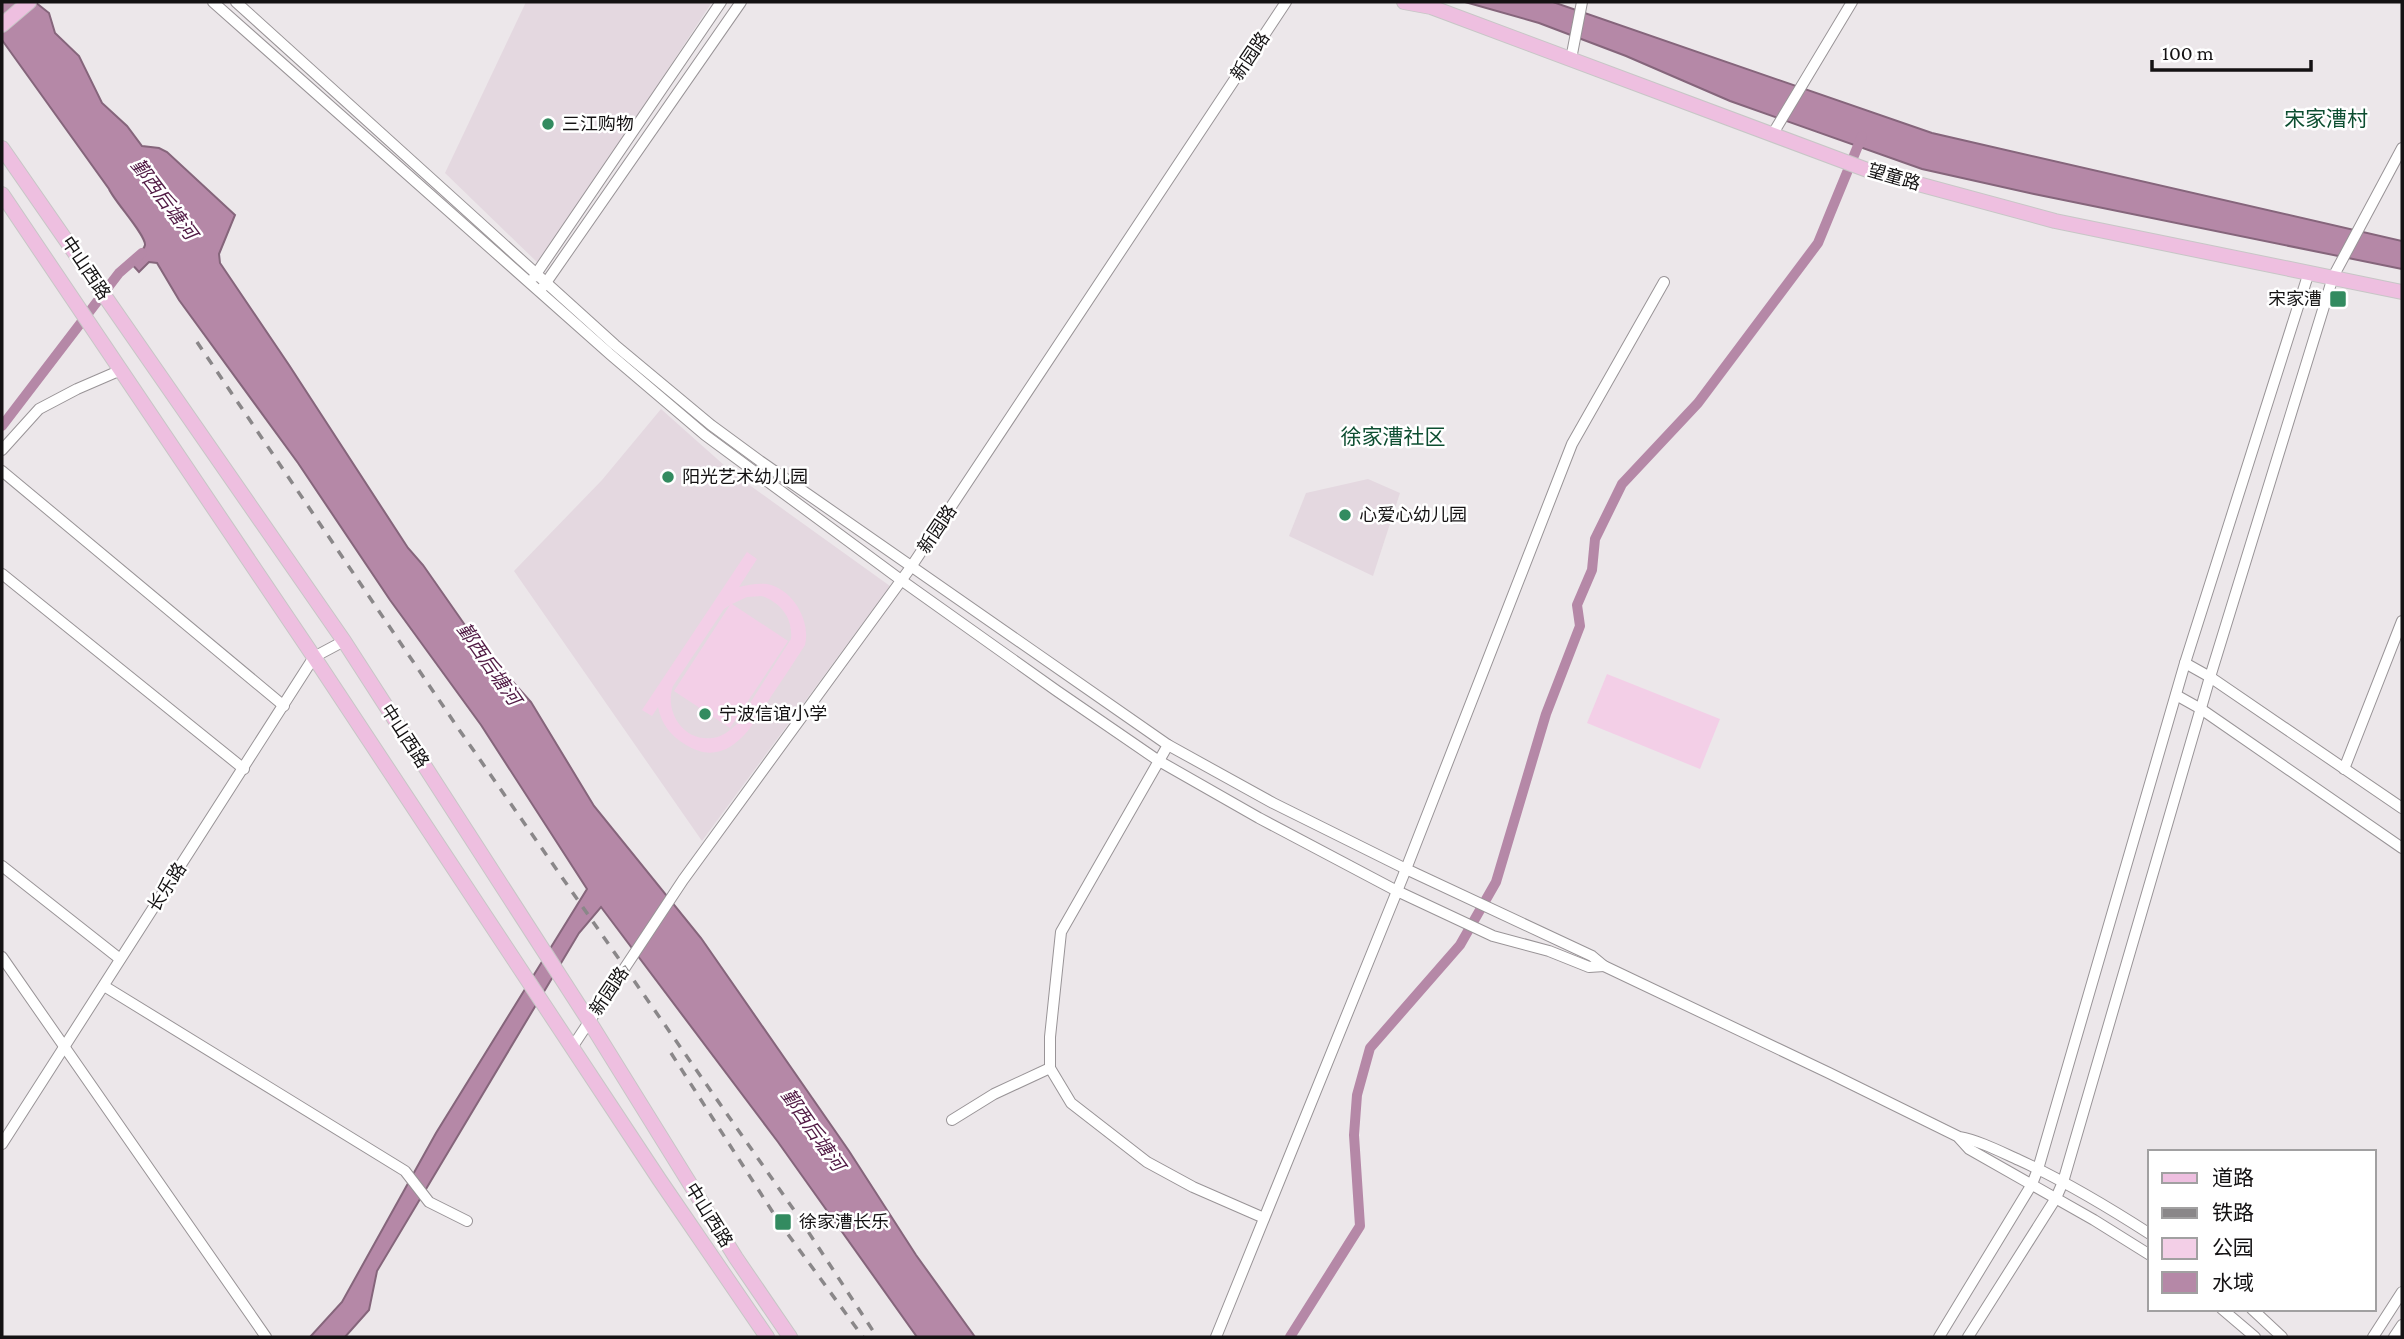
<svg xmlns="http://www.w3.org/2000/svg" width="2404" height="1339" viewBox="0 0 2404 1339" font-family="'Crimson Pro','Noto Sans SC',serif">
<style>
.built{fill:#e4d8e0}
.green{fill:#f3cfe7;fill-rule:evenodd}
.water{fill:#b588a7;stroke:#85657b;stroke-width:2}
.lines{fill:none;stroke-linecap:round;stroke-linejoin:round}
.canal{stroke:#b588a7;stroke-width:10}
.minor-casing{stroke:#999497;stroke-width:12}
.major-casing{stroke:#c7c6c6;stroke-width:16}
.minor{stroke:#fff;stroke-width:10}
.major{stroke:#eebfe0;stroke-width:14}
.rail{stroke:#8a8789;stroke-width:3.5;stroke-dasharray:9 9;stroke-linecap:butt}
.poi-dot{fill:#338b60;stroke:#fff;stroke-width:2.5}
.labels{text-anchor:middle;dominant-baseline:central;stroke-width:5;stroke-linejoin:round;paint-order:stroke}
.street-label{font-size:18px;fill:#141213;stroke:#fff}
.poi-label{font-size:18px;fill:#141213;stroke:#fff;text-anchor:start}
.water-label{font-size:19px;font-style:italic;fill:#511a44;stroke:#fff}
.quarter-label{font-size:21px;fill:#0d4e31;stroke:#fff}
</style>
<rect width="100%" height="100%" fill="#ece7ea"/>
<g class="built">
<path d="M526,2h186l-172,263 -95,-92z"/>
<path d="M661,409l73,65 156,112 -188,255 -188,-270 88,-91z"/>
<path d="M1368,479l32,14 -27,83 -84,-40 17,-43z"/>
</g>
<g class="green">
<path d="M747,552l10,7 -18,28c9,-2 18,-4 28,-3 26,5 44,37 38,61 -11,17 -22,34 -33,50 -19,30 -43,76 -86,50 -16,-10 -24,-20 -28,-38l-6,9 -10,-6zM762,596c19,7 31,22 29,43l-55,86c-7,6 -14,12 -24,13 -29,4 -48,-27 -39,-52l51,-77 6,-4 -56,86 56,37 58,-87 -56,-37 15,-7z"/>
<path d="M1607,674l113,45 -20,50 -113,-46z"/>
</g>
<g class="water">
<path d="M2,2h33l14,11 6,20 24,23 23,47 25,23 15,20 17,2 8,4 68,63 -16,39 1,9 69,102 119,183 15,17 51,73 57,64 63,104 107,132 148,213 67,104 59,82h-58l-139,-195 -177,-235 -22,26 -202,338 -8,39 -24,27h-35l32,-35 94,-169 151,-244 -106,-164 -91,-125 -92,-137 -119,-163 -22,-37 -8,-1 -10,10 -10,-11c5,-4 15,-10 16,-16 1,-10 -31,-44 -36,-56l-107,-149z"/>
<path d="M1465,2h88l379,131 470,108v28l-368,-75 -112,-25 -192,-68 -104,-45 -87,-33z"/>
</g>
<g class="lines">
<g class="canal">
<path d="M2,426l117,-153 23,-20"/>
<path d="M1290,1337l70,-111 -6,-91 3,-40 13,-47 90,-103 36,-63 50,-168 34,-88 -3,-21 15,-35 3,-31 27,-55 76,-81 120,-160 44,-107"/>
</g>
<g class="minor-casing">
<g id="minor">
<path d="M213,2l398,353 94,80 196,145 156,111 102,70 100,57 138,73 96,45 56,15 40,16 15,-1"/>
<path d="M236,2l379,343 96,80 49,36 408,284 105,58 133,66 186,87 12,10 225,107 130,64c21,4 40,14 60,23 46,21 89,47 131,74"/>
<path d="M1571,59l11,-57"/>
<path d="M1772,135l80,-133"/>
<path d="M534,277l187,-275"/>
<path d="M543,287l198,-285"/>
<path d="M2,450l37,-41 38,-20 44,-19"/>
<path d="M2,471l282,235"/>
<path d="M2,574l242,195"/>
<path d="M2185,663l25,14 192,131"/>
<path d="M2176,695l25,14 201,139"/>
<path d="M1168,745l-107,187 -11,105v31l21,35 76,59 46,25 71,31"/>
<path d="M2344,769l58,-148"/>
<path d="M2,866l118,93"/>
<path d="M2,957l264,380"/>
<path d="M104,986l301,185 24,31 38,19"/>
<path d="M573,1046l110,-166 228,-313 375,-565"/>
<path d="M952,1120l42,-26 56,-26"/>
<path d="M1959,1138l10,11 125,71 56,35"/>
<path d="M2,1144l312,-487 30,-16"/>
<path d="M2222,1309l33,28"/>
<path d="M2252,1309l30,28"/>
<path d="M1216,1337l190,-468 166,-425 92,-162"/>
<path d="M1939,1337l93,-153 6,-15 147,-506 124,-391"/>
<path d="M1968,1337l88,-139 7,-16 147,-505 123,-400 69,-129"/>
<path d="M2373,1337l29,-45"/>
<path d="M2394,1337l8,-12"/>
</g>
</g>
<g class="major-casing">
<g id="major">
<path d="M1404,2l27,5 439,164 185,50 347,71"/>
<path d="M2,25l27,-23"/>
<path d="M2,148l342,493 245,380 147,237 54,79"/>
<path d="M2,194l312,463 345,522 108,158"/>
</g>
</g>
<use href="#minor" class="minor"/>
<use href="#major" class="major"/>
<g class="rail">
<path d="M197,342l263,389 336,482 81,124"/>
<path d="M671,1053l108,169 84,115"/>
</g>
</g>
<g class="poi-dot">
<circle cx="548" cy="124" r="7"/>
<rect x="2329" y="290" width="18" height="18" rx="3.5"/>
<circle cx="668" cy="477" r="7"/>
<circle cx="1345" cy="515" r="7"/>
<circle cx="705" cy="714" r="7"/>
<rect x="774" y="1213" width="18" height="18" rx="3.5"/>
</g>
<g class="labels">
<g class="street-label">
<text transform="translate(1250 56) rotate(-56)">新园路</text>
<text transform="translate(1894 177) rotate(16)">望童路</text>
<text transform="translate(86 268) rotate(56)">中山西路</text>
<text transform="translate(937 529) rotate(-56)">新园路</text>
<text transform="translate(405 736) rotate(57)">中山西路</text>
<text transform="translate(167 887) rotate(-57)">长乐路</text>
<text transform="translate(609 991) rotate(-56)">新园路</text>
<text transform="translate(709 1215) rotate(58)">中山西路</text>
</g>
<g class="poi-label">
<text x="562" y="124">三江购物</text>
<text x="2322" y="299" text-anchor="end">宋家漕</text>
<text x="682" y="477">阳光艺术幼儿园</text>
<text x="1359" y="515">心爱心幼儿园</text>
<text x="719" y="714">宁波信谊小学</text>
<text x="799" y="1222">徐家漕长乐</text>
</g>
<g class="water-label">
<text transform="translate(164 199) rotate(53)">鄞西后塘河</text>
<text transform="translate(489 664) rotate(55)">鄞西后塘河</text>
<text transform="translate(813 1130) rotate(55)">鄞西后塘河</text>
</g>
<g class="quarter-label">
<text x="2326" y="119">宋家漕村</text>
<text x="1393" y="437">徐家漕社区</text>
</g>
</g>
<rect width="2404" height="1339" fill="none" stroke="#141213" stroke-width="7"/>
<rect x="2148" y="1150" width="228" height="161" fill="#ffffff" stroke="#a1a0a1" stroke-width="2"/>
<rect x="2162" y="1173" width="35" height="10" fill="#eebfe0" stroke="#a1a0a1" stroke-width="2"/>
<text x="2212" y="1185" font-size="21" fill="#141213">道路</text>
<rect x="2162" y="1208" width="35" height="10" fill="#8a8789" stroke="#a1a0a1" stroke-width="2"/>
<text x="2212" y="1220" font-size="21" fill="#141213">铁路</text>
<rect x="2162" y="1238" width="35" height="21" fill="#f3cfe7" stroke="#a1a0a1" stroke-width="2"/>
<text x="2212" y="1255" font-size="21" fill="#141213">公园</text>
<rect x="2162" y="1272" width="35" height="21" fill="#b588a7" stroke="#a1a0a1" stroke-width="2"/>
<text x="2212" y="1290" font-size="21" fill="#141213">水域</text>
<path d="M2152 60v10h159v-10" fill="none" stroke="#141213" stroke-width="3.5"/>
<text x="2162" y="60" font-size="21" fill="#141213" stroke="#ffffff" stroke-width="5" paint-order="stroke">100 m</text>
</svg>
